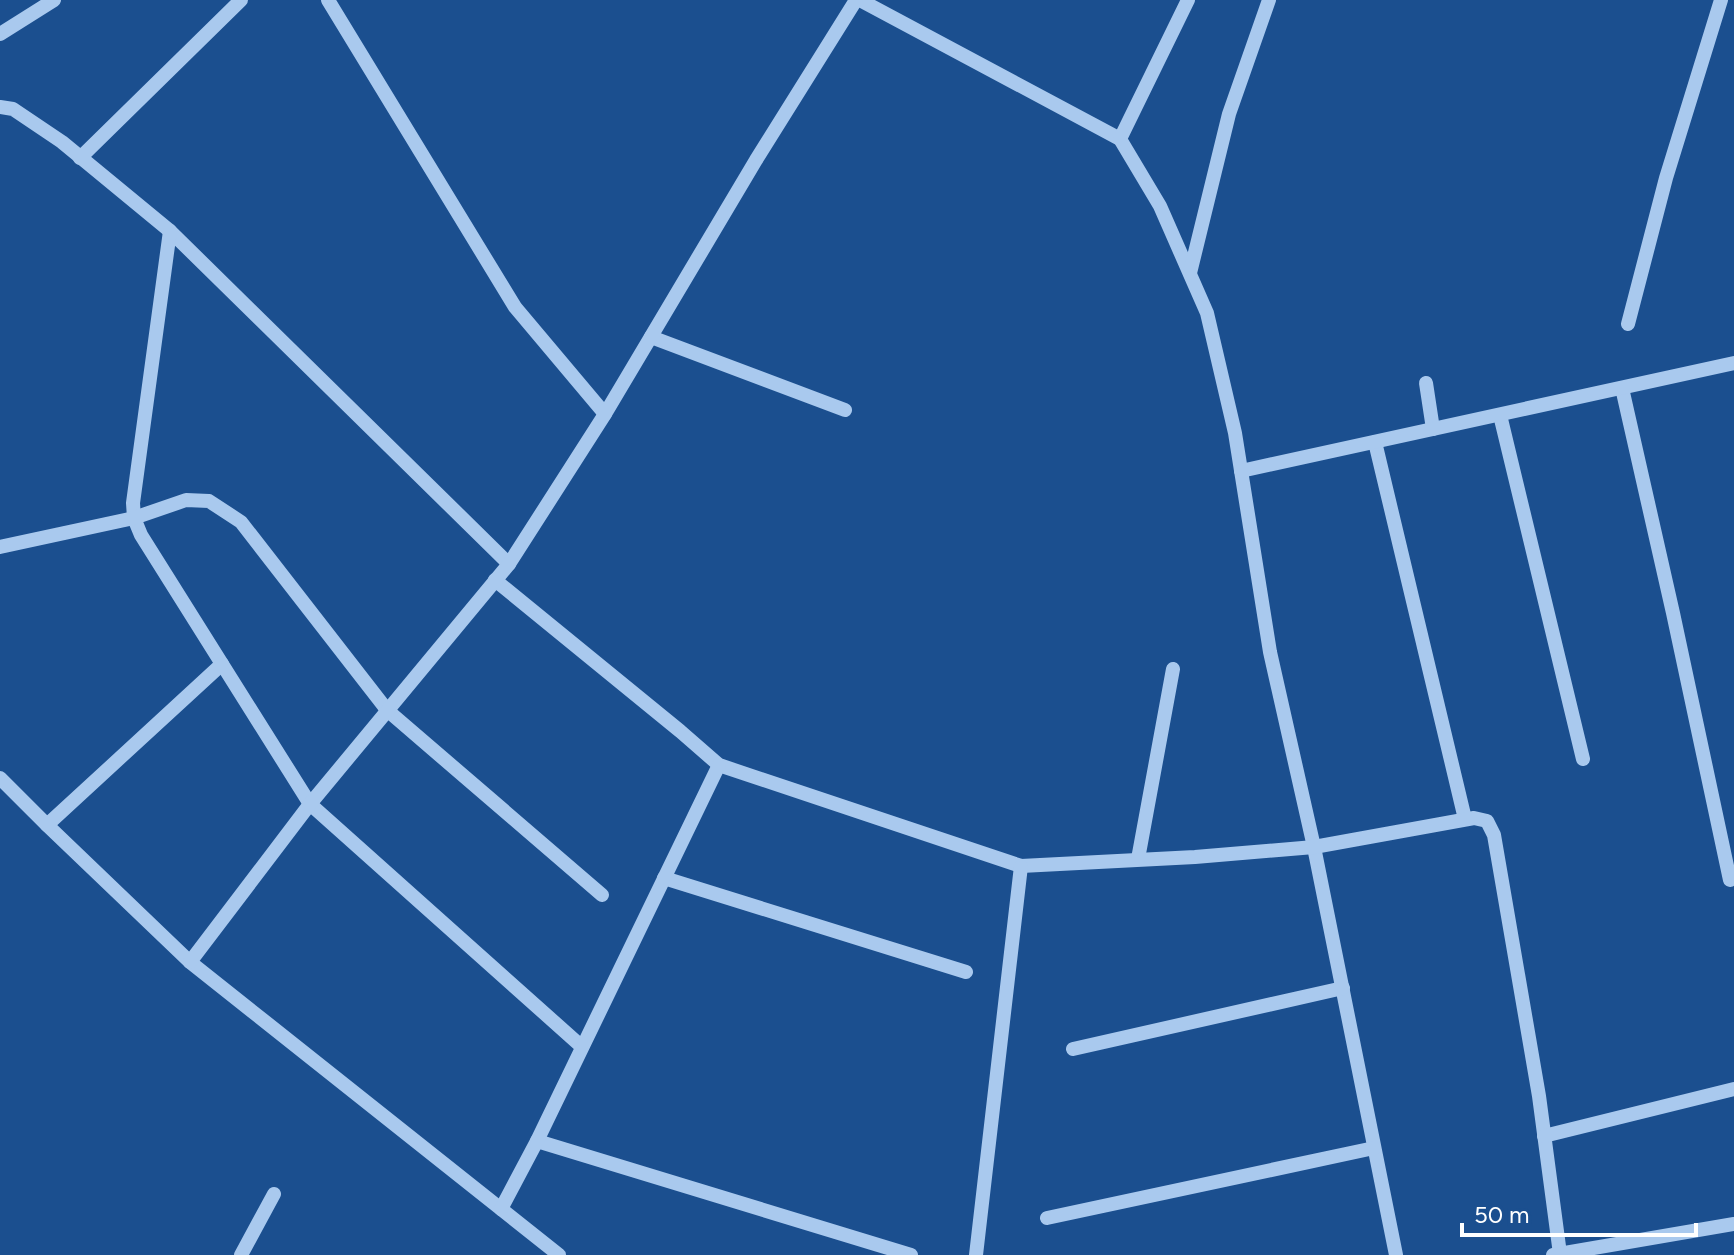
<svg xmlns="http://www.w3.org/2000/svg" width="1734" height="1255" viewBox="0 0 1734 1255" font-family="Figtree,sans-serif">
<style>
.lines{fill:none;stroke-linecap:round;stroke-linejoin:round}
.minor{stroke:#a9c9ee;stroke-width:14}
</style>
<rect width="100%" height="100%" fill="#1b4f8f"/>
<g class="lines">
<g class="minor">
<path d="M328,0l187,307 90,107"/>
<path d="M860,0l260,139 40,67 47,107 28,120 35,219 44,195 82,408"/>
<path d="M0,34l54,-34"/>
<path d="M0,107l13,2 49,33 108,89 339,333"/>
<path d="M1120,139l68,-139"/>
<path d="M80,158l161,-158"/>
<path d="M170,231l-37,272 1,15 7,17 169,269 271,242"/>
<path d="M1190,273l39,-159 40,-114"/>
<path d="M1628,324l38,-146 55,-178"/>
<path d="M651,337l194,73"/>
<path d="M1426,383l7,46"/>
<path d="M1622,388l51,225 57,267"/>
<path d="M1500,415l83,344"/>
<path d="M1375,442l90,377"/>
<path d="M1241,471l493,-108"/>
<path d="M0,547l134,-29 52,-18 23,1 32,21 146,188 215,185"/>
<path d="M495,580l185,151 39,34 302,101 174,-9 119,-10 160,-29 13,3 7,14 45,261 21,158"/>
<path d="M0,778l47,47 143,137 369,293"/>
<path d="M47,825l175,-161"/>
<path d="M1138,859l35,-190"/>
<path d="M664,878l302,94"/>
<path d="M190,962l120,-158 199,-240 96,-150 151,-254 100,-160"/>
<path d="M1073,1049l270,-61"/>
<path d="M1544,1136l190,-47"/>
<path d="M537,1141l374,114"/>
<path d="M501,1209l36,-68 182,-376"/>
<path d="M1047,1218l327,-70"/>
<path d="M241,1255l33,-61"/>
<path d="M976,1255l45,-389"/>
<path d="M1553,1255l181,-31"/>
</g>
</g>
<path d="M1462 1223v12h234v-12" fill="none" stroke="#ffffff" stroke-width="4"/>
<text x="1474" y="1223" font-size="24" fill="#ffffff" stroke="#1b4f8f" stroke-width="6" paint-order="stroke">50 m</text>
</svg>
